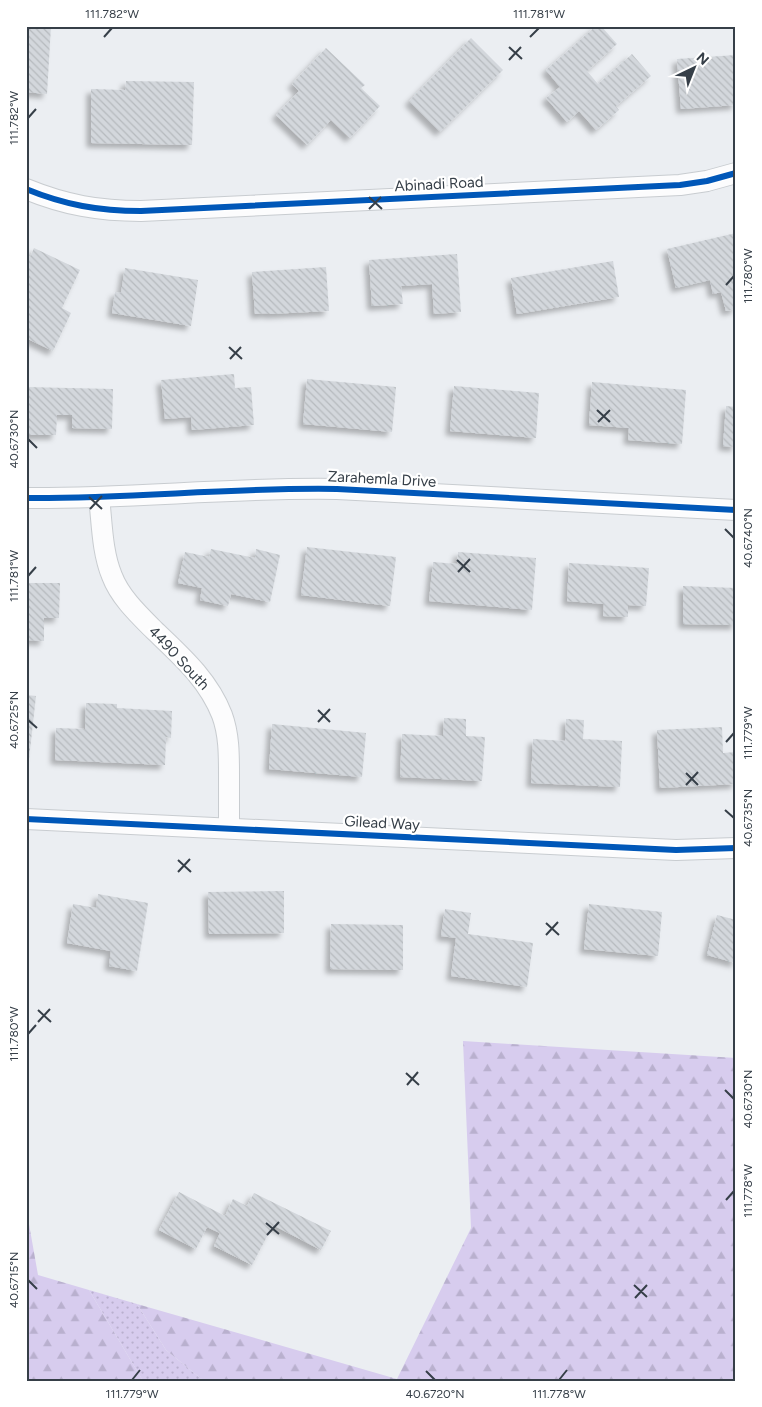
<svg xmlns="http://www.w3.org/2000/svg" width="762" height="1407" viewBox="0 0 762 1407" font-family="Figtree,sans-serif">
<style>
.grass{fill:url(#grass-dots)}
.forest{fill:url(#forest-firs)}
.building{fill:url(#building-back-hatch);filter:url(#shadow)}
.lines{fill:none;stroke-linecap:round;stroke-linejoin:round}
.street-casing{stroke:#c8ccd0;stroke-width:22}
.street{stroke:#fcfcfd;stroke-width:20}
.cycleway-casing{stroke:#fff;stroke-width:9}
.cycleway{stroke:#0057b8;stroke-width:6}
.ticks{fill:none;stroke:#363f48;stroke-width:2}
.labels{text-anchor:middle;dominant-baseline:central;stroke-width:4.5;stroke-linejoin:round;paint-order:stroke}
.street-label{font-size:15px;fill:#363f48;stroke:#fff}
.neatline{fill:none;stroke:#363f48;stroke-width:2}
.ticks-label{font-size:12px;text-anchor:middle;fill:#363f48}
</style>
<defs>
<pattern id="grass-dots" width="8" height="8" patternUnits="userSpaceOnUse" patternTransform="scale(1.25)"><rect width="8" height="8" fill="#d7ccee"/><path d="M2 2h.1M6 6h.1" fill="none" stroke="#b9b0ce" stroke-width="1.8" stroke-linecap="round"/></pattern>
<pattern id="forest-firs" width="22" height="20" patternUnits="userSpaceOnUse" patternTransform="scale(1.25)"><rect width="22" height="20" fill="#d7ccee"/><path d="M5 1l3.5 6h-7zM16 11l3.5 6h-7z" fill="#b9b0ce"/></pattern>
<pattern id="building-back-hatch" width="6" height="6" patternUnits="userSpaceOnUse" patternTransform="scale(1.25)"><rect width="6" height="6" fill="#d3d7dc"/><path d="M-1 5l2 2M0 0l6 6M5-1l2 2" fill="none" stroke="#b6babe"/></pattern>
<filter id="shadow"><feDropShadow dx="-4.5" dy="4.5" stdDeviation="2.5" flood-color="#0004"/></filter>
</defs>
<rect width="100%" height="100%" fill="#ebeef2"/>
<path class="grass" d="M89,1290l48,14 29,46 38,31h-61z"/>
<g class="forest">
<path d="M463,1041l273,17v323h-532l-38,-31 -29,-46 260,75 74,-151z"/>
<path d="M26,1207l12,68 51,15 54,91h-117z"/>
</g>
<g class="building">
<path d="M26,26h25l-4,68 -21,-2z"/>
<path d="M596,26h5l16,18 -30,27 11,13 34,-30 19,22 -35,30 3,4 -23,20 -17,-19 -12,11 -21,-24 14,-11 -14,-17z"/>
<path d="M471,38l32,32 -63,62 -31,-31z"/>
<path d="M326,48l39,37 -4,3 19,18 -30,32 -19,-18 -24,25 -31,-30 23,-24 -7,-7z"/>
<path d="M736,55v50l-55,4 -4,-50z"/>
<path d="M126,81l68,1 -2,63 -101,-2v-54l34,1z"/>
<path d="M736,233v76l-10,2 -5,-19 -8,2 -3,-14 -34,8 -9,-39z"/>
<path d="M34,248l46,22 -18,38 9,5 -18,38 -27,-13v-83l4,2z"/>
<path d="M457,254l4,58 -27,2 -2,-30 -31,2 2,18 -31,2 -3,-46z"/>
<path d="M613,261l6,36 -102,17 -6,-36z"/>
<path d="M326,267l3,44 -60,3v-1l-14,1 -3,-42z"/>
<path d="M125,268l73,12 -7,46 -79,-13 3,-21 6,1z"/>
<path d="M234,374l1,14 16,-1 3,38 -62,5 -1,-13 -26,2 -4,-39z"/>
<path d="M307,379l89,8 -4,45 -89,-8z"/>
<path d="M592,382l94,8 -4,54 -54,-4 1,-12 -40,-3z"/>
<path d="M454,386l85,7 -3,45 -86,-7z"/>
<path d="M26,387l87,2 -1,40 -40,-1v-13h-15l-1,20h-30z"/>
<path d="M726,406l10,1v40l-13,-1z"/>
<path d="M307,547l89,10 -6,49 -89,-11z"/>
<path d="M211,549l44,9 1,-9 24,6 -10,47 -39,-8 -3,12 -28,-6 2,-12 -24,-5 7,-31 24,5z"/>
<path d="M458,552l78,6 -4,52 -103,-9 4,-39 24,2z"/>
<path d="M569,563l80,5 -3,38 -18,-1v12l-25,-1 1,-12 -37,-3z"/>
<path d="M26,583h34l-1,35h-15v23l-18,-1z"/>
<path d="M683,586l53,2v37l-53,-1z"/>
<path d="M26,695l10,1 -7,63 -3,-1z"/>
<path d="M86,703l31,1v4l55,3 -1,27 -5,-1 -1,28 -110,-5 1,-32 29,1z"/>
<path d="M444,718l22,1v17l19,1 -3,44 -82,-4 2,-43 41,2z"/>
<path d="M566,719l18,1 -1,19 39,2 -2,46 -89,-4 2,-44 32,2z"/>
<path d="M272,724l94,9 -4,44 -93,-8z"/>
<path d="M722,727l1,26 13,-1v32l-76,4 -3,-58z"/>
<path d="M284,891v42l-75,1 -1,-42z"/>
<path d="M98,894l50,9 -11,68 -28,-5 2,-15 -44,-8 6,-39 23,4z"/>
<path d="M589,904l73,8 -4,44 -74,-7z"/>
<path d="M445,909l26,4 -3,21 65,9 -6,44 -76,-11 5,-38 -15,-2z"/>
<path d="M717,915l19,5v43l-29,-8z"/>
<path d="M331,924l72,1v45l-73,-1z"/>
<path d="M179,1192l46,24 8,-17 14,7 7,-13 77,38 -10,19 -48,-25 -21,40 -38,-19 6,-13 -13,-6 -11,22 -37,-19z"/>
</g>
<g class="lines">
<g class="street-casing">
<g id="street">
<path d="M26,189c39,16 73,22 115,22l539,-26 27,-4 29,-8"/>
<path d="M99,497c3,26 3,55 13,79 8,21 26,38 42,54 26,25 54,49 68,85 7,19 7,39 7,60 0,18 0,35 0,53"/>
<path d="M26,498c104,1 207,-11 311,-9l399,21"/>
<path d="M26,819l650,31 60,-2"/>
</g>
</g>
<use href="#street" class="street"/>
<g class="cycleway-casing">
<g id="cycleway">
<path d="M26,189c39,16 73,22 115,22l539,-26 27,-4 29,-8"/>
<path d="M26,498c104,1 207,-11 311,-9l399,21"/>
<path d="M26,819l650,31 60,-2"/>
</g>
</g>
<use href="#cycleway" class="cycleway"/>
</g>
<path class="ticks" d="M104,37l8,-9M530,37l9,-9M509,47l13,12M509,60l12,-13M28,118l8,-9M369,197l13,12M369,209l12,-12M726,285l8,-9M229,347l13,12M230,359l11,-12M597,410l13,12M598,422l12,-12M28,439l9,9M89,497l13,12M90,509l12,-13M725,529l9,9M457,560l13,12M458,572l12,-13M28,576l8,-9M318,710l12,12M28,720l9,8M318,722l12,-13M726,742l8,-9M686,773l12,12M686,785l12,-13M725,810l9,8M178,860l13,12M178,872l12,-13M546,923l13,12M546,935l12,-13M38,1010l13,12M38,1022l12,-13M28,1034l8,-9M406,1073l13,12M407,1085l11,-13M725,1090l9,9M726,1200l8,-9M266,1223l13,11M267,1235l12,-13M28,1280l9,9M634,1285l13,12M635,1298l12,-13M426,1371l9,9M132,1380l8,-10M559,1380l8,-10"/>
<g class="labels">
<g class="street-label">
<text transform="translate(439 184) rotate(-3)">Abinadi Road</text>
<text transform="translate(382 479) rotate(3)">Zarahemla Drive</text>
<text transform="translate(179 658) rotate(47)">4490 South</text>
<text transform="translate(382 823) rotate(3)">Gilead Way</text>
</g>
</g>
<rect width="762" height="1407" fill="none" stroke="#ffffff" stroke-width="55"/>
<g transform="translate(694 68) rotate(43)" stroke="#ffffff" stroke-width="4" paint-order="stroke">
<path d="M0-4L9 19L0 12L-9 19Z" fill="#363f48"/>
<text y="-8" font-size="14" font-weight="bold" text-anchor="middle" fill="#363f48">N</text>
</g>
<rect x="28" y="28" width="706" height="1352" class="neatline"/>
<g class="ticks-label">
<text x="112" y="18">111.782°W</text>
<text x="539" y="18">111.781°W</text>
<text transform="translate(14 118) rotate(-90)" y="4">111.782°W</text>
<text transform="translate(748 276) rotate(-90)" y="4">111.780°W</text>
<text transform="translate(14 439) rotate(-90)" y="4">40.6730°N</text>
<text transform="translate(748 538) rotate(-90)" y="4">40.6740°N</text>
<text transform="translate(14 576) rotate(-90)" y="4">111.781°W</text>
<text transform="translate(14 720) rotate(-90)" y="4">40.6725°N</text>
<text transform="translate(748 733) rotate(-90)" y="4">111.779°W</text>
<text transform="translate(748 818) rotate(-90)" y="4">40.6735°N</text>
<text transform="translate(14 1034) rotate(-90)" y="4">111.780°W</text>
<text transform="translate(748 1099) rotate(-90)" y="4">40.6730°N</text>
<text transform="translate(748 1191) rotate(-90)" y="4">111.778°W</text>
<text transform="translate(14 1280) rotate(-90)" y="4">40.6715°N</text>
<text x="132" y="1398">111.779°W</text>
<text x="435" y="1398">40.6720°N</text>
<text x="559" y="1398">111.778°W</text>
</g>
</svg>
